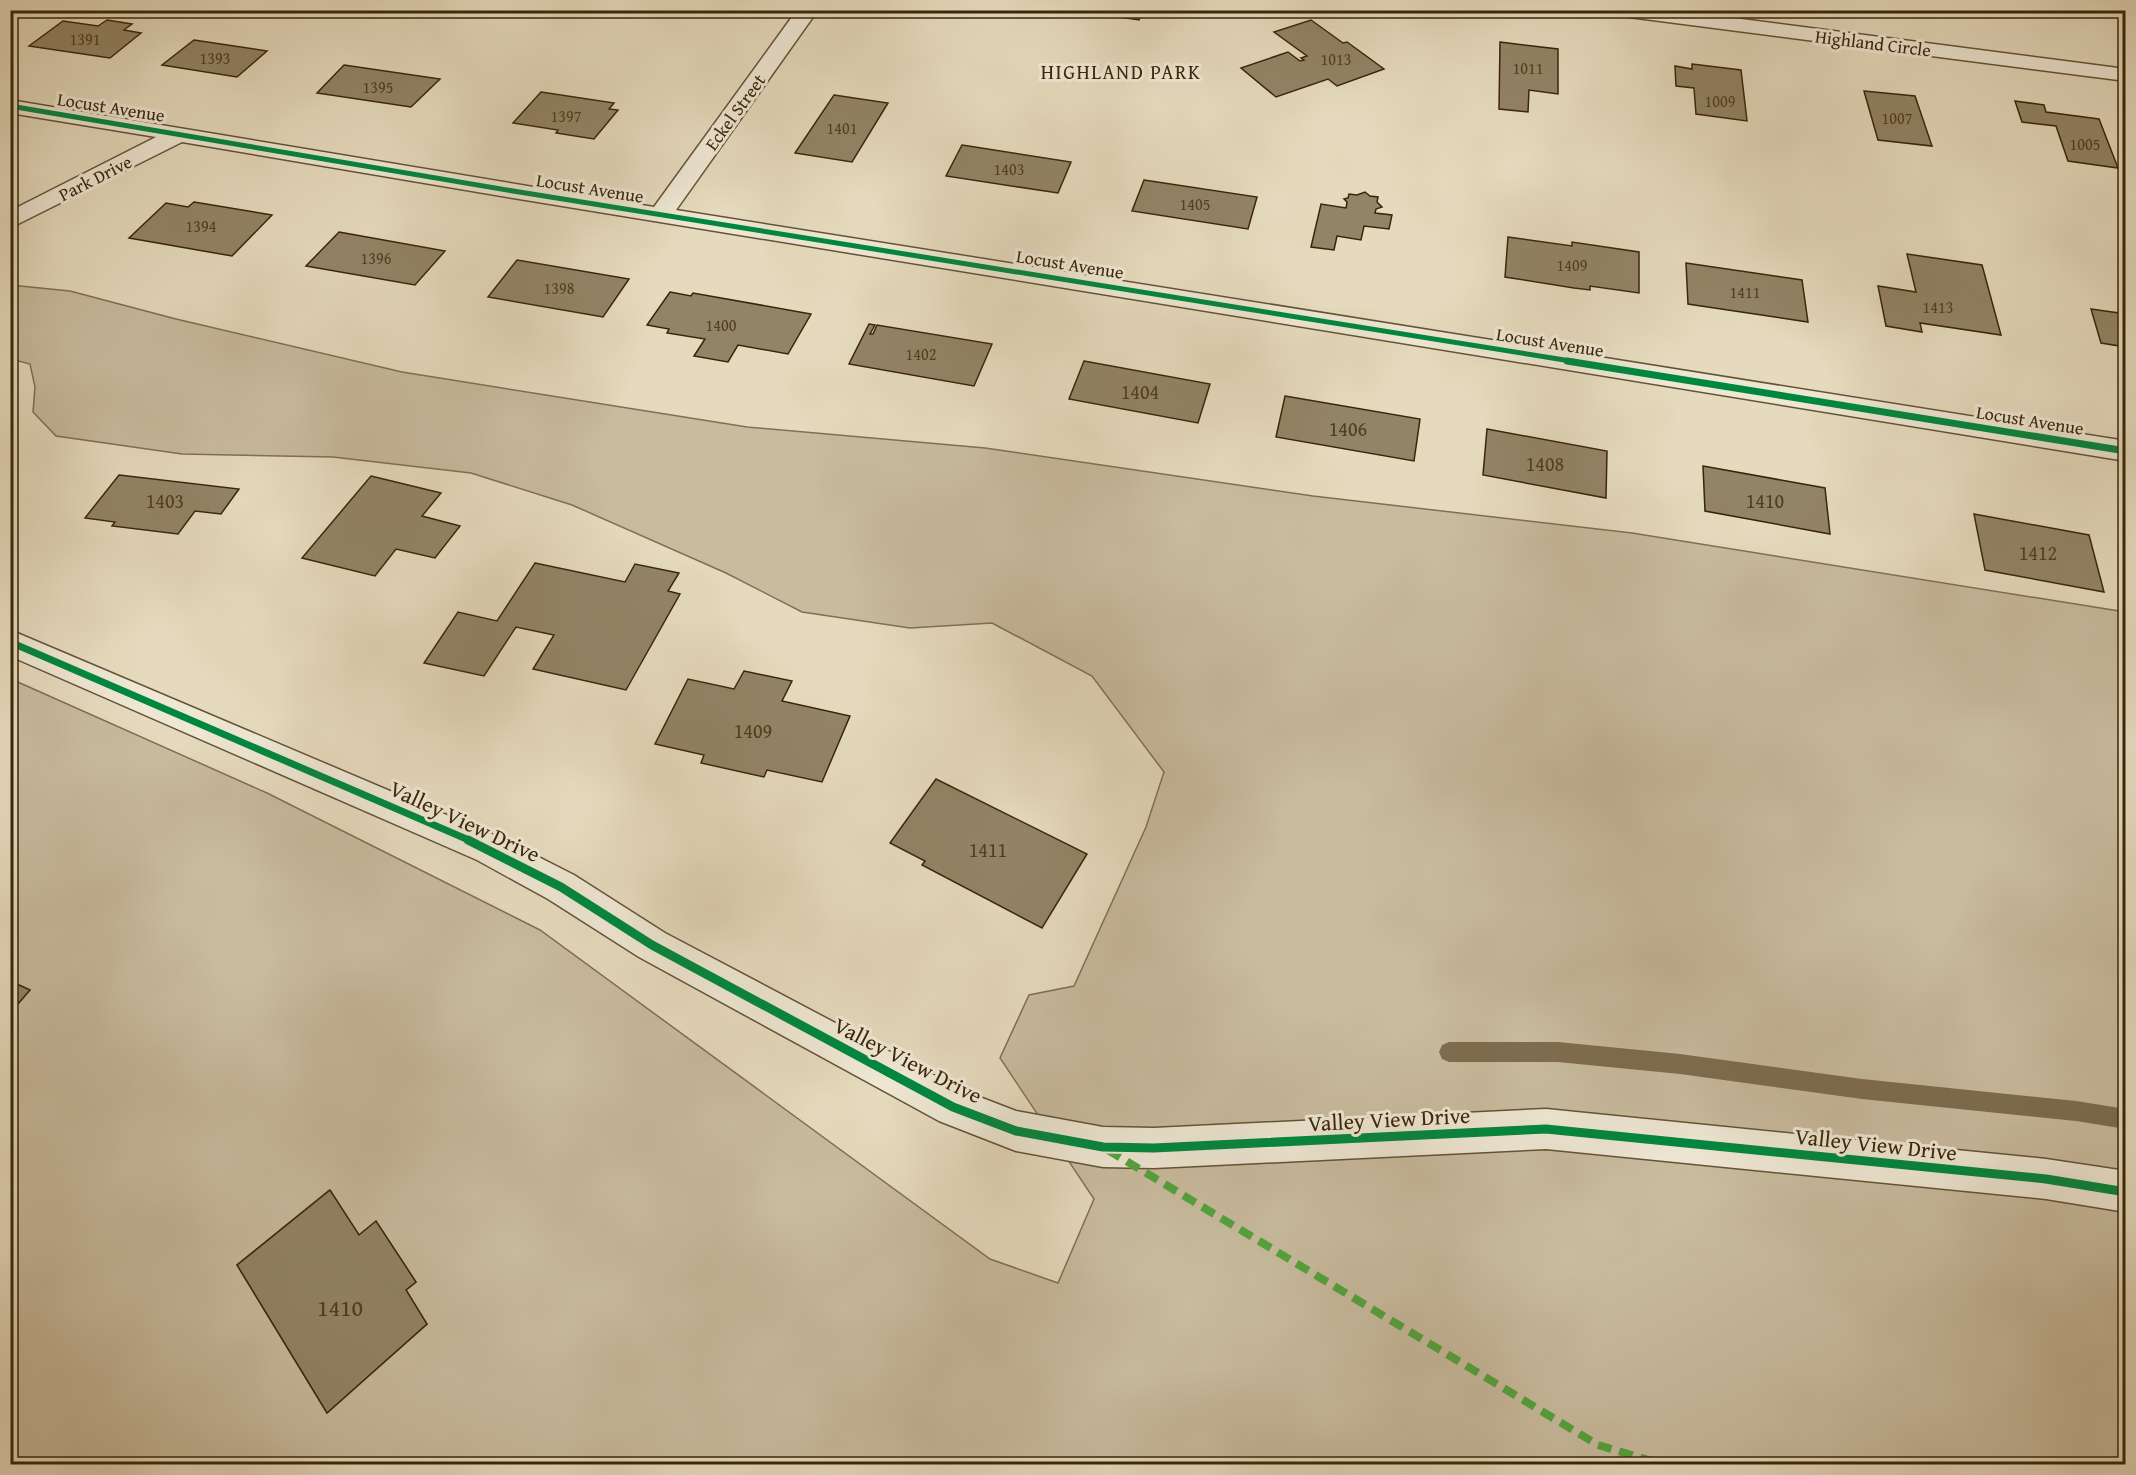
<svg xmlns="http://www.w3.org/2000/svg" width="2136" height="1475" viewBox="0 0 2136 1475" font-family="'Gentium Book Plus',serif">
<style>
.green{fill:#c8bb9e;stroke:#807052;stroke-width:1.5;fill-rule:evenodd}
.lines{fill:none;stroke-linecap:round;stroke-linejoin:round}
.stream{fill:#7d6d4f;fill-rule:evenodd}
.building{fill:#928466;stroke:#392607;stroke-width:1.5}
.minor-casing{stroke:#645334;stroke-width:3}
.minor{fill:#eee7d4;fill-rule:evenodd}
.quiet{stroke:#53a33d;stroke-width:8;stroke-dasharray:14 8;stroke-linecap:butt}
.cycleway-far2-casing{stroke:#eee7d4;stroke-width:8}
.cycleway-far1-casing{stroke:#eee7d4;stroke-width:10}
.cycleway-casing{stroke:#eee7d4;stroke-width:13}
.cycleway-far2{stroke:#00873e;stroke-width:5}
.cycleway-far1{stroke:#00873e;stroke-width:7}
.cycleway{stroke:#00873e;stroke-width:9}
.labels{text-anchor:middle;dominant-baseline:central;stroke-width:6;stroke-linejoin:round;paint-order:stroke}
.far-number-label{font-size:16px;fill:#4f3e1f}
.far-street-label{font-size:18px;fill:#392607;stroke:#eee7d4}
.far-neighbourhood-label{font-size:20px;letter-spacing:1.5px;fill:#392607;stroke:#eee7d4}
.number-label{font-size:20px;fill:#4f3e1f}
.street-label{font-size:22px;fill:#392607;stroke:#eee7d4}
.near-number-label{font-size:24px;fill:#4f3e1f}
</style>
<rect width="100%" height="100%" fill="#e5dabd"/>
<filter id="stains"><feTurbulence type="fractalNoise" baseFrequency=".00333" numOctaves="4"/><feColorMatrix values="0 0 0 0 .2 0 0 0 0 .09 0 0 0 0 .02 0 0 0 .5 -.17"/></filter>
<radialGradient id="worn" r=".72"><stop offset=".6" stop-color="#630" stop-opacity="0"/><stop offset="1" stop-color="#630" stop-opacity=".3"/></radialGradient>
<path class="green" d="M10,285l60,6 106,28 226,53 345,55 238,21 328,48 319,37 493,79v852h-2114l-1,-451 20,-23 -19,-9v-302l256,114 273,137 450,329 68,24 36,-84 -94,-141 29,-63 45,-9 72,-159 18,-55 -72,-96 -100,-53 -82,5 -108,-16 -76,-39 -154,-68 -101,-32 -138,-16 -151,-3 -126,-18 -23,-24 2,-25 -5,-23 -19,-5zM329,1190l30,45 17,-14 40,61 -10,8 21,34 -100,88 -90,-147z"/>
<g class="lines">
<path class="stream" d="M1449,1042h109l122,12 182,25 214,22 50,8v20l-50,-8 -214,-22 -182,-25 -122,-12h-109l-7,-3 -3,-7 3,-7z"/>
</g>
<g class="building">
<path d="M1072,10h72l-5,10z"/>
<path d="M2012,10h80l3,4 -82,-2z"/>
<path d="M107,20l25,4 -8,6 17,3 -31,25 -81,-12 34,-25 35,5z"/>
<path d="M1311,20l32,23 4,-1 37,27 -47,17 -9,-7 -52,18 -35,-29 47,-16 12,9 4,-1 -3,-2 6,-2 -33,-24z"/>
<path d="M194,40l73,11 -30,26 -75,-12z"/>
<path d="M1500,42l58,7v45l-29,-4 -1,22 -29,-3z"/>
<path d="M1692,64l49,6 6,51 -51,-7 -2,-26 -18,-2 -1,-20 17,3z"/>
<path d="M344,65l96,14 -29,28 -94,-14z"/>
<path d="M1864,91l51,5 17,50 -54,-6z"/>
<path d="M541,92l73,11 -5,6 9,1 -24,29 -38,-6 2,-3 -45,-7z"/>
<path d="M834,95l54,8 -36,59 -57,-9z"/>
<path d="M2015,101l29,4 2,7 53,7 19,49 -50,-7 -12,-35 -34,-4z"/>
<path d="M962,145l109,17 -13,31 -112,-17z"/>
<path d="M1144,180l113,17 -9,32 -116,-18z"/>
<path d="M1365,192l5,4 8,1 -1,5 5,5 -6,2 -1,4 17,2 -3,14 -25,-3 -3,14 -24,-4 -3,14 -23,-3 10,-43 25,4 1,-6 -3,-3 4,-1 1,-4 8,1z"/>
<path d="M194,202l78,13 -40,41 -103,-18 37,-35 22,4z"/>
<path d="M339,232l106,19 -30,34 -109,-19z"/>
<path d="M1508,237l64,9v-4l67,10v41l-49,-7v4l-16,-2 -69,-11z"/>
<path d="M1907,254l75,11 19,70 -81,-12 2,9 -36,-6 -8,-40 38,6z"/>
<path d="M517,260l112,19 -26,38 -115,-20z"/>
<path d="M1686,263l116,17 6,42 -120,-18z"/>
<path d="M670,292l21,4 2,-3 118,21 -23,40 -50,-9 -10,17 -34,-6 11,-17 -38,-6 2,-4 -22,-4z"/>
<path d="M2091,309l35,5v33l-25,-4z"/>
<path d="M869,324l6,1 -5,9h3l4,-9 115,19 -18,42 -125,-22z"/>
<path d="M1084,361l126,23 -12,39 -129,-24z"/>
<path d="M1285,396l135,23 -6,42 -138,-24z"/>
<path d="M1487,429l120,22 -1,47 -123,-23z"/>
<path d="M1703,466l122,22 5,46 -125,-23z"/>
<path d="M119,475l120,14 -18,25 -26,-3 -17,23 -66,-8 3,-4 -30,-4z"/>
<path d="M371,476l70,17 -19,23 38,10 -25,32 -39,-9 -21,27 -73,-18z"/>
<path d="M1974,514l115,21 15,57 -119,-22z"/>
<path d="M535,563l90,19 10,-18 44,9 -11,18 12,3 -54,96 -93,-21 21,-34 -38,-8 -32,49 -60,-13 34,-51 39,9z"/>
<path d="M744,671l48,10 -10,20 68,15 -28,66 -55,-12 -3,7 -63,-14 3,-8 -49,-11 33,-65 46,10z"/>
<path d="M936,779l151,75 -45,74 -120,-63 3,-4 -35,-18z"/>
<path d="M10,981l20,9 -20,23z"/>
<path d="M330,1190l29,45 17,-14 40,61 -10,8 21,34 -100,89 -90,-148z"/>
</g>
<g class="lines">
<g class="minor-casing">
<g id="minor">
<path d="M797,10h21l-142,200 1450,231v20l-1613,-263 -331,-56 -172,86v-17l146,-74 -146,-24v-13l644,107z"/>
<path d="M1611,10h61l454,59v12l-505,-65 -7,-2z"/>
<path d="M10,630l491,208 73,37 91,58 299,158 52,20 87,16 51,1 392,-19 500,50 80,12v41l-80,-13 -500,-50 -392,19 -51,-1 -87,-16 -77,-30 -300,-164 -91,-58 -71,-39 -467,-204z"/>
</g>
</g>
<use href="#minor" class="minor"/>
<path class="quiet" d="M1108,1150l490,295 64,19"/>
<g class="cycleway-far2-casing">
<path id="cycleway-far2" d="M10,106l503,85 1064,171"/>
</g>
<g class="cycleway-far1-casing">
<g id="cycleway-far1">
<path d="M1567,361l559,90"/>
<path d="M10,642l461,199"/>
</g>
</g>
<g class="cycleway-casing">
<path id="cycleway" d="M468,840l93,47 91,58 301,162 63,24 87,16 51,1 392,-19 500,50 80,13"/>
</g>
<use href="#cycleway-far2" class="cycleway-far2"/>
<use href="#cycleway-far1" class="cycleway-far1"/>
<use href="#cycleway" class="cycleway"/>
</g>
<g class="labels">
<g class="far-number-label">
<text x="85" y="39">1391</text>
<text x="215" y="58">1393</text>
<text x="1336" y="59">1013</text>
<text x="1528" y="68">1011</text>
<text x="378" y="87">1395</text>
<text x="1720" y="101">1009</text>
<text x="566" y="116">1397</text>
<text x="1897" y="118">1007</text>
<text x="842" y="128">1401</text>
<text x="2085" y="144">1005</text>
<text x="1009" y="169">1403</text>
<text x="1195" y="204">1405</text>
<text x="201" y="226">1394</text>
<text x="376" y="258">1396</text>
<text x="1572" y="265">1409</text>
<text x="559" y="288">1398</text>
<text x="1745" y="292">1411</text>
<text x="1938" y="307">1413</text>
<text x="721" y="325">1400</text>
<text x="921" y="354">1402</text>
</g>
<g class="far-street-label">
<text transform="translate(1873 43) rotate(7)">Highland Circle</text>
<text transform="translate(111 107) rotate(9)">Locust Avenue</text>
<text transform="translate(735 112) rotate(-54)">Eckel Street</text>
<text transform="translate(95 178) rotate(-27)">Park Drive</text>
<text transform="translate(590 188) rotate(9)">Locust Avenue</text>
<text transform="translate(1070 264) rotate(9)">Locust Avenue</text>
<text transform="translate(1550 342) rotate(9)">Locust Avenue</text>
<text transform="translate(2030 420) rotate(9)">Locust Avenue</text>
</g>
<g class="far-neighbourhood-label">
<text x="1121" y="71">HIGHLAND PARK</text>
</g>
<g class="number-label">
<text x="1140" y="391">1404</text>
<text x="1348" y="428">1406</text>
<text x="1545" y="463">1408</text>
<text x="165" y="500">1403</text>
<text x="1765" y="500">1410</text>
<text x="2038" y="552">1412</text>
<text x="753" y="730">1409</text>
<text x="988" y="849">1411</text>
</g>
<g class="street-label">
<text transform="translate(465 821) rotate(25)">Valley View Drive</text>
<text transform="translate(908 1060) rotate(27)">Valley View Drive</text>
<text transform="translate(1389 1119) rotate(-3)">Valley View Drive</text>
<text transform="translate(1876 1144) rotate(6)">Valley View Drive</text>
</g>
<g class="near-number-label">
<text x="340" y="1307">1410</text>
</g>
</g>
<rect width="2136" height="1475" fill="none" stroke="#e5dabd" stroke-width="36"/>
<rect x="12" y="12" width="2112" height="1451" fill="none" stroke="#392607" stroke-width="3"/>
<rect x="18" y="18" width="2100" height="1439" fill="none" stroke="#392607" stroke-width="1.5"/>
<rect width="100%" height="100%" filter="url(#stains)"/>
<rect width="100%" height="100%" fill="url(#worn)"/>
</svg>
